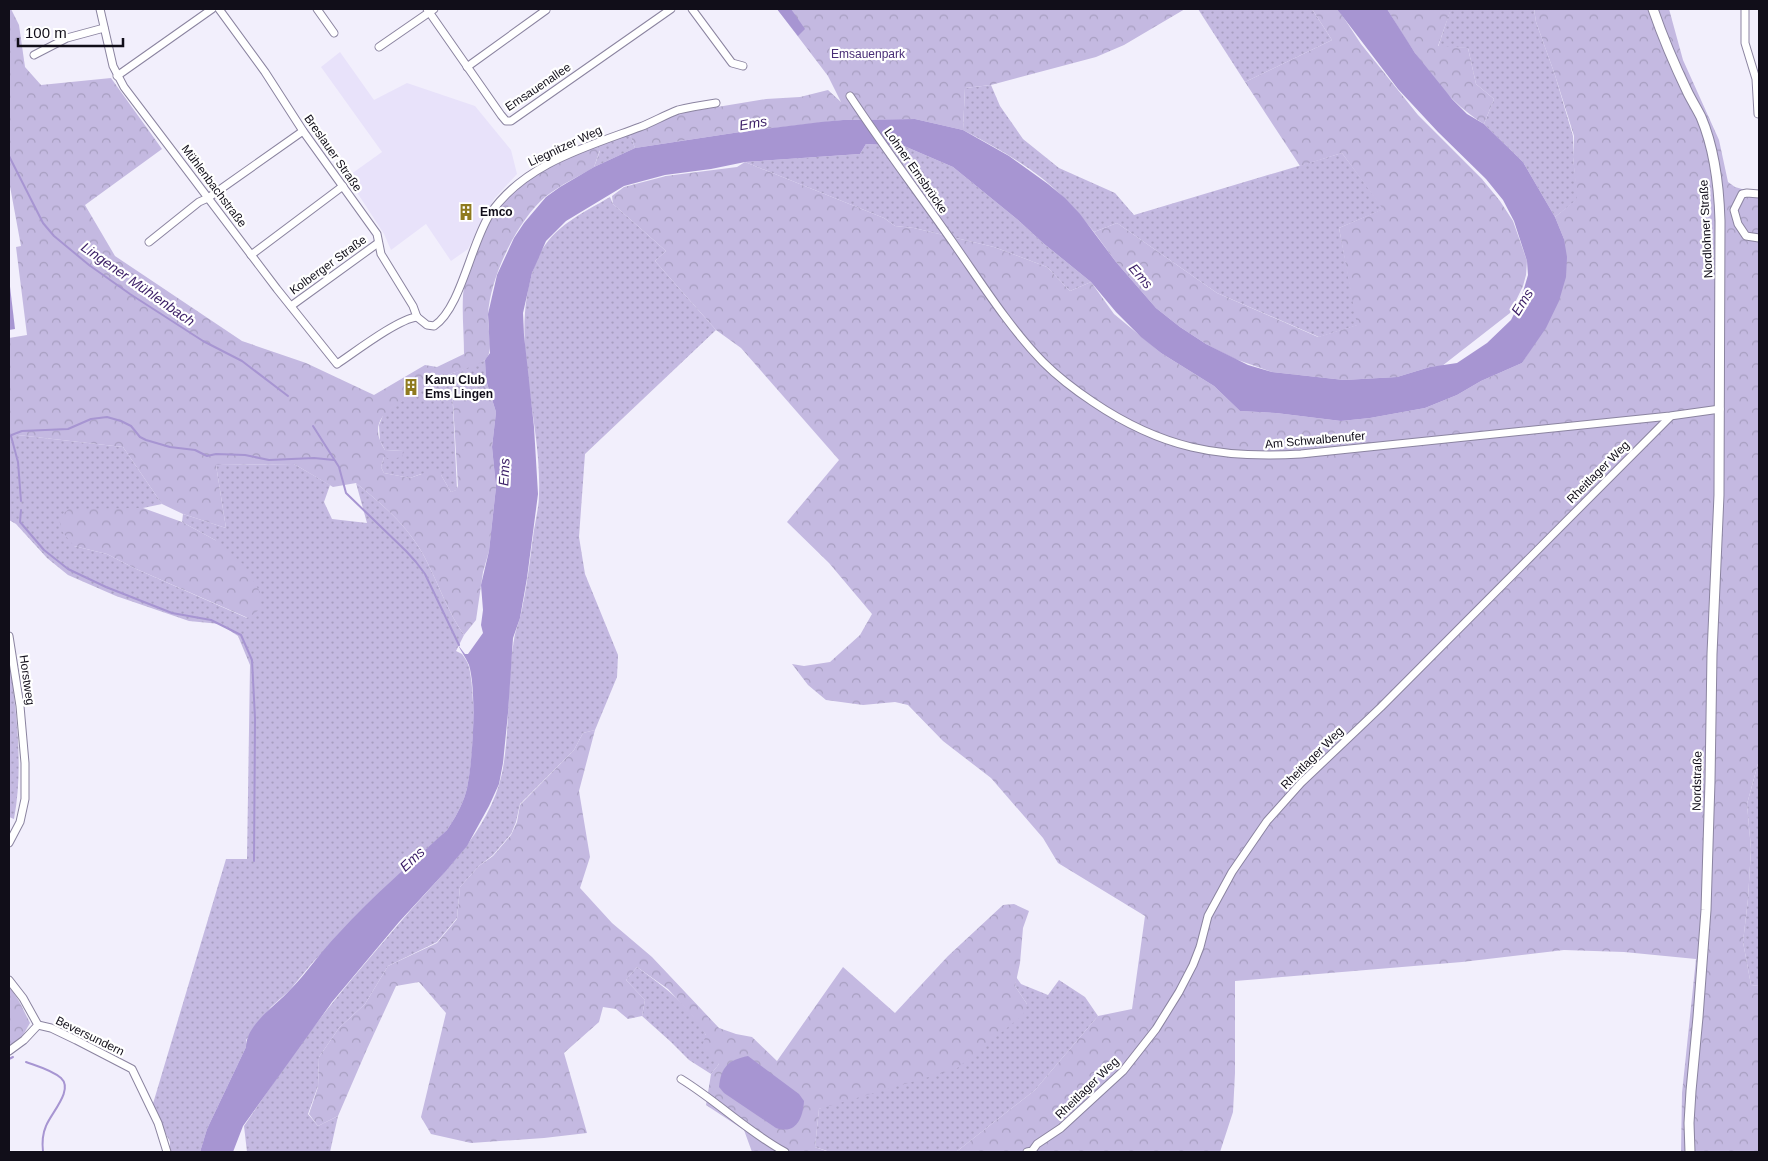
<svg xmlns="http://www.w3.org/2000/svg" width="1768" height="1161" viewBox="0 0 1768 1161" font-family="Helvetica,sans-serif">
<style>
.built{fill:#e8e2fa}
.grass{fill:url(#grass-dots)}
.forest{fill:url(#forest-crowns)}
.water{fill:#a795d2}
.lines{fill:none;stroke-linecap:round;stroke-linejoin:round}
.stream{stroke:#a795d2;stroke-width:2}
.minor-casing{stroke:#8b84a0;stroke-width:9}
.tertiary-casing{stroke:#8b84a0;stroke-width:11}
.minor{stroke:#fff;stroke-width:7}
.tertiary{stroke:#fff;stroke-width:9}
.labels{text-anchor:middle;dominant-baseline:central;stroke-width:4.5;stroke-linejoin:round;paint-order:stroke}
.park-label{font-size:12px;fill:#492e76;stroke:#fff}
.street-label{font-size:12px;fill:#110e19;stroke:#fff}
.poi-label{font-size:12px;font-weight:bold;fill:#110e19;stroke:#fff;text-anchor:start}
.water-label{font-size:14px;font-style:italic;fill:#3b1e66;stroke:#fff}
</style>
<defs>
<pattern id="grass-dots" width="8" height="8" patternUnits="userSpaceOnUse" patternTransform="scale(1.25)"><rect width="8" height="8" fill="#c4b9e1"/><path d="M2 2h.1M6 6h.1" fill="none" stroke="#a79ec0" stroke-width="1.8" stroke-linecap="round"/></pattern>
<pattern id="forest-crowns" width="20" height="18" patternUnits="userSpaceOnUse" patternTransform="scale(1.25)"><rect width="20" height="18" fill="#c4b9e1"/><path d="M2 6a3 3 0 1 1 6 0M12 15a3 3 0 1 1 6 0" fill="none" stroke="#a79ec0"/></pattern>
</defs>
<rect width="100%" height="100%" fill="#f2effc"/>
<path class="built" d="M340,52l34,48 33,-17 68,23 36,44 6,24 -23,25 -26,50 -17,12 -25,-37 -35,26 -7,-16 -37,-57 35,-25 -61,-85z"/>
<g class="grass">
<path d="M1198,9h114l20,31 -87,42z"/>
<path d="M1453,9h81l2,13 19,53 18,61v21l5,42 -23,18 -32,-55 -39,-38 10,-25 -18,-15 -8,-36 -30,-1 12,-36z"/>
<path d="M991,85l9,21 23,33 36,29 56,25 19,22 208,-62 42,56 -45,19 19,97 -39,12 -102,-44 -100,-70 -23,9c-9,-11 -18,-22 -28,-32 -28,-30 -67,-51 -103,-70l2,-42z"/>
<path d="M629,132l6,16 -41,19 6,-16 -3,-5z"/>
<path d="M866,144l38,2 49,21 65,53 25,23 48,39 -21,9 -23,-24 -53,-20 -80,-19 -19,-2 -11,-8 -139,-56 115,-8z"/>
<path d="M610,197l3,7 53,47 -11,10 61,69 -131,124 -6,83 6,37 33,81 -1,22 -22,53 -12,3 -9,17 -54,54 -4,18 -5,12 -18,21 -14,11 -19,21 -3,31 -20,24 -49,24 -23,38 -26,24 -20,29 -1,29 -10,28 10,12 20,-10 -8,36h-83l-3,-26c28,-41 58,-86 90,-125 24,-30 50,-60 75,-89 39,-44 87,-89 95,-150 6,-41 3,-82 10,-122 1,-9 5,-17 7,-26 6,-27 9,-55 13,-84 2,-12 5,-24 5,-36 3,-77 -32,-157 -3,-232 14,-35 44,-47 74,-65z"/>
<path d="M485,360l1,20 -34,7 5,103 -6,2 -10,-17 -20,-1 -11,4 -26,-5 -3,-6 3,-10 19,-6 -18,-1 -5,-9 -1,-16 5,-12 12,-9 29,-15 16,-11z"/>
<path d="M9,434l114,13 39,57 -19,4 -69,38 33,8 27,14 113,50 -32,-78 -33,-18 1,-8 43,14 -10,-63 78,-1 36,21 -6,17 8,17 35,4 -11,-40c26,21 52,43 68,73 14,26 23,55 40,79l-8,16 6,3c3,4 6,9 7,13 7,31 5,94 -3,125 -4,14 -11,26 -19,38l-134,132 -24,29 -18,16 -25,33v7l-39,82 -7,23h-30v-10l-18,-35 74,-248h21l3,-194 -12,-29 -18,-12 -31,-3 -73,-25 -48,-21 -21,-17 -31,-34 -7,-4z"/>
<path d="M9,657c7,52 15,109 5,162l-5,-2z"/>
<path d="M1759,760v226l-8,-1 -8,-43 5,-43 3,-50 -4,-45z"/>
<path d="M637,967c26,19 54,39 69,68 5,9 9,20 13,29l-8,10 -22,-14 -18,-18 -29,-26 3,-16 -19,-20z"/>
<path d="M1016,977l5,7 27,11 11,-15 26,17 13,19 -63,74 -79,62h-126l-15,-5 4,-38 208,-105 -12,-18z"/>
</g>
<g class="forest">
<path d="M9,9h2l8,16 6,42 16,18 70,-7 51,71 -77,56 30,51 127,85 64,22 68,32 51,-30 12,2 27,-13c0,-19 -2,-39 -1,-58 3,-42 31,-92 65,-117 18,-13 41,-22 61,-32l8,-1 3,4 -6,17c-16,10 -34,18 -49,30 -28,24 -55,80 -57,118 -1,11 6,36 -2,44 -6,6 -29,12 -38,16 -10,4 -17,11 -26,16 -24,13 -59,25 -37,59l18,1 -1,6 -11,2 -7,-2 -3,10 3,6 26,5 26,-9 5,6 10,17 5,-2 2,-4 -6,-99 34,-7 10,32 -4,35 4,40 -7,64 -6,21 -7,48 -12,15c-17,-24 -26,-53 -40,-79 -16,-30 -42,-52 -68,-73l-23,4 -39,-23 -78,1 10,63 -43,-14 -21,-10 -39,-57 -114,-13v-96l18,-3 -11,-88 5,-1 -12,-65z"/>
<path d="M777,9h408l-61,36 -28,12 -105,28 -26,3 -2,42 -48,-11 -72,1 -103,12 -105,16 -6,-16 46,-18 91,-15 34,-2 28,-7 13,12 -13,-26z"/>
<path d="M1312,9h26l23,35 57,71 64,64 18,22 13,20 14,40 -1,14 -3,11 -13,27 -68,53 -12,1 -33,10 -53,3 -72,-8 -37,-13 -29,-15 -26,-17 -24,-19 -40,-46 -22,-30 23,-9 100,70 101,44 39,-12 -18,-97 44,-19 -41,-56 -42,13 -55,-84 87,-42z"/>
<path d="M1387,9h66l-3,3 -12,34 30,2 8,36 18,15 -10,25c-44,-27 -71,-73 -97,-115z"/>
<path d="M1534,9h135l14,51 36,80 9,42 7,5 24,7v566l-12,44 4,45 -3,50 -5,43 8,43 8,1v166h-78l1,-59 14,-134 -72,-7 -60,-2 -102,12 -227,19v92l-2,39 -13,40h-264l79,-62 63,-74 34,-7 13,-93 -87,-53 -15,-25 -52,-60 -48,-37 -35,-36 -13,-3 -32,3 -37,-5 -18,-15 -16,-21 12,2 26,-4 30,-27 12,-21 -43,-51 -42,-41 52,-62 -98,-112 -25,-18 -61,-69 11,-10 -53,-47 -1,-8 12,-9 42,-11 71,-9 8,-5 139,56 11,8 19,2 80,19 53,20 23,24 21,-9 23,32 47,39 53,33 26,25 36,2 65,8 29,-3 55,-10 32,-13 24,-14 41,-18 10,-16 32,-108 -9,-22 22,-18 -4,-42 1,-21 -19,-61 -19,-53z"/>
<path d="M143,508l39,14 33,18 28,24 17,28v17l-12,9 -114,-50 -27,-14 -33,-8 -13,-16 -2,-13 10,-8z"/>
<path d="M595,730l-16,61 11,66 -10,31 32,35 40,34 67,71 17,6 16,3 25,24 66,-94 52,46 53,-57 55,-51 11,-1 15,7 -6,17 -3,35 -5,23 12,18 -4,11 -67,54 -137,40 -4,38 14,5h-77l-8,-22 -38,-25 5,-31 8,-10 -18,-15 5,-14 -14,-20 -24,-26 -31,-22 -11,13 19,20 -3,16 -14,3 -12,-10 -13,-2 -4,15 -35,31 23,80 -43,5 -73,5 -40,-9 -10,-17 25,-104 -27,-31 -23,4 -29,63 -29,67 -20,10 -9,-12 9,-27 1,-30 20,-29 26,-24 23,-38 49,-23 20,-24 3,-32 19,-21 14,-10 18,-21 6,-13 3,-17 54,-55 9,-17z"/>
<path d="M9,986l10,15 11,22 -8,14 -13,9z"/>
</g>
<g class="water">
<path d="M777,9h14l14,20 -7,7z"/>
<path d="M1337,9h50l28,44 37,46 15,15 17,10 39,38 32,55 9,22 3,18 -1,20 -7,24 -13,27 -24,35 -41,18 -24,14 -32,13 -55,10 -29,3 -65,-8 -36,-2 -26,-25 -53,-33 -20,-16 -25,-25 -25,-30 -48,-39 -25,-23 -65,-53 -49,-21 -38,-2 -6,10 -115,8 -34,7 -46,6 -41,11 -58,35 -20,20 -14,32 -9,40 1,22 10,92 4,67 -11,84 -7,40 -7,20 -5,75 -5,50 -4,21 -10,22 -22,40 -21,25 -47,51 -67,80 -89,124 -10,26h-33l7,-23 39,-82c0,-22 29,-41 43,-56 18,-18 32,-40 50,-58 34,-37 71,-69 108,-103 8,-12 15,-24 19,-38 7,-27 11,-101 3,-127 -3,-7 -8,-14 -11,-20l7,9h3l15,-21 -2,-8 2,-15 -2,-25 8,-34 7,-64 -4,-40 4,-35 -10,-32 -1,-20 5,-7 -2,-39 9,-39 17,-37 10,-15 22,-26 14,-10 34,-20 41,-19 105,-16 81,-10 22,-2 72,-1 48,11 46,26 39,28 17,14 15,16 36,48 40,46 24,19 26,17 42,21 24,7 72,8 53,-3 33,-10 27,-4 30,-20 24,-23 9,-18 8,-27 -1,-14 -13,-40 -11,-21 -17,-21 -48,-47 -40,-43z"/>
<path d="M9,278l6,51 -6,1z"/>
<path d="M748,1056l51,38 5,7c-1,17 -8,34 -28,27l-52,-35 -5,-6c2,-20 9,-27 29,-31z"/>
</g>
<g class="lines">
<g class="stream">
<path d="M9,156l34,67 11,13 35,29 41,29 73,47 39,20 46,35"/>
<path d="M313,426l26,41 7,26 60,58 10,11 9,12 34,71"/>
<path d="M9,436l13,-5 46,-2 23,-10 16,-2 14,4 10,5 9,11 6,3 24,7 25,3 12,6 9,-2 29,1 24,5 45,-2 20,2"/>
<path d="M11,436l7,26 3,39"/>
<path d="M21,510l-1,12 24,28 24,19 38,18 66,26 39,7 30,15 11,25 3,58 -1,143"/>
<path d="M9,1059l4,-2"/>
<path d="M26,1062c11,4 26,8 35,16 13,12 -10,35 -15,48 -4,9 -4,17 -3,26"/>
</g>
<g class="minor-casing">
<g id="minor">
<path d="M100,9l13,57 11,21 153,202 60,75c18,-12 61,-45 80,-47"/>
<path d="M219,9l46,63 38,59 74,103 4,20 32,52 4,11"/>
<path d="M317,9l17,24"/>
<path d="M427,9l74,106 5,6h5l160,-112"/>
<path d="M692,9l40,54 11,3"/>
<path d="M1745,9v34l11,36 2,35"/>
<path d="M379,47l55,-38"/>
<path d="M34,55l33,-17 37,-10"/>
<path d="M467,67l79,-57"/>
<path d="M117,76l95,-67"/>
<path d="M850,96c33,50 70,99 104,148 28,40 55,83 89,118 15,15 32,28 50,40 68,46 126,57 208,52l369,-38 50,-7"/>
<path d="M1759,194l-12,-1 -5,1 -8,16 4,14 8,12 13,2"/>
<path d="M149,242l50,-40 9,-4 95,-67"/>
<path d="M251,255l92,-69"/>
<path d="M291,306l87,-63"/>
<path d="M417,317l10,8 7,1c27,-18 37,-83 56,-112 34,-50 96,-67 150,-87 13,-5 25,-12 38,-17 12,-3 25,-5 38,-7"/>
<path d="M9,636l11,70 5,57v36l-5,23 -11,21"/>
<path d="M9,980l14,18 15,27 -14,15 -15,11"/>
<path d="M38,1025l13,3 25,12 56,29 26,54 9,29"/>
<path d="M681,1079c36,22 67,53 104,73"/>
<path d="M1027,1152l5,-1 5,-7 24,-16 62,-57 33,-42 23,-37 14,-27 7,-18 8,-31 24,-44 35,-51 34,-38 80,-76 289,-290"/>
</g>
</g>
<g class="tertiary-casing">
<path id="tertiary" d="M1653,9c10,29 22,57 35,84 4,8 9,16 13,24 14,33 18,69 19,104l-1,274 -7,159 -2,127 -4,129 -8,107 -7,74 -2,32 1,29"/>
</g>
<use href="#minor" class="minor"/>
<use href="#tertiary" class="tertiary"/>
</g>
<defs>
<g id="building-bare" transform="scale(1.35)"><path d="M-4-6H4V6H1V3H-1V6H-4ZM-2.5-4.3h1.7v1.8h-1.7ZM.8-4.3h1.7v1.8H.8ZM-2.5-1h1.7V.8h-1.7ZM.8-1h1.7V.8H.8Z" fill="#8f7a1f" stroke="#fff" stroke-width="2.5" paint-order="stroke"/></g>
</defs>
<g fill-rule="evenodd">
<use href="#building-bare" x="466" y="212"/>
<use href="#building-bare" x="411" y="387"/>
</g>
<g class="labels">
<g class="park-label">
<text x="868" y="54">Emsauenpark</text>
</g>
<g class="street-label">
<text transform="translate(538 87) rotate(-34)">Emsauenallee</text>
<text transform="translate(565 146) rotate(-25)">Liegnitzer Weg</text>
<text transform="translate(333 153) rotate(55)">Breslauer Straße</text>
<text transform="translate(916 171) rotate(55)">Lohner Emsbrücke</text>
<text transform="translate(214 186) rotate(53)">Mühlenbachstraße</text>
<text transform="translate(1706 229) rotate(-93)">Nordlohner Straße</text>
<text transform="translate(328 265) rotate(-36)">Kolberger Straße</text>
<text transform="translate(1315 440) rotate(-5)">Am Schwalbenufer</text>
<text transform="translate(1598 472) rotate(-45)">Rheitlager Weg</text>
<text transform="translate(27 680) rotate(82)">Horstweg</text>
<text transform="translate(1312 758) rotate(-45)">Rheitlager Weg</text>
<text transform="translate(1697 781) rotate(-89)">Nordstraße</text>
<text transform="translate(90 1036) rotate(26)">Beversundern</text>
<text transform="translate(1087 1088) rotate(-44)">Rheitlager Weg</text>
</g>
<g class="poi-label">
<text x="480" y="212">Emco</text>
<text x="425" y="380">Kanu Club<tspan x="425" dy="14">Ems Lingen</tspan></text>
</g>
<g class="water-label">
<text transform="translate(753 123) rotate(-9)">Ems</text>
<text transform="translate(1141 276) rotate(49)">Ems</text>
<text transform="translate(138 284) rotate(35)">Lingener Mühlenbach</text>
<text transform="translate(1522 302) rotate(-58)">Ems</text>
<text transform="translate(504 472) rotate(-87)">Ems</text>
<text transform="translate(412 859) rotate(-43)">Ems</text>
</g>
</g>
<rect width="1768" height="1161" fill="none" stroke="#110e19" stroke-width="20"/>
<path d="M18 38v8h105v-8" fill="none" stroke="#110e19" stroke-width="2.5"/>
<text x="25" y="38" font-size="15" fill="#110e19" stroke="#ffffff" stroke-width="4" paint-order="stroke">100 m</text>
</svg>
